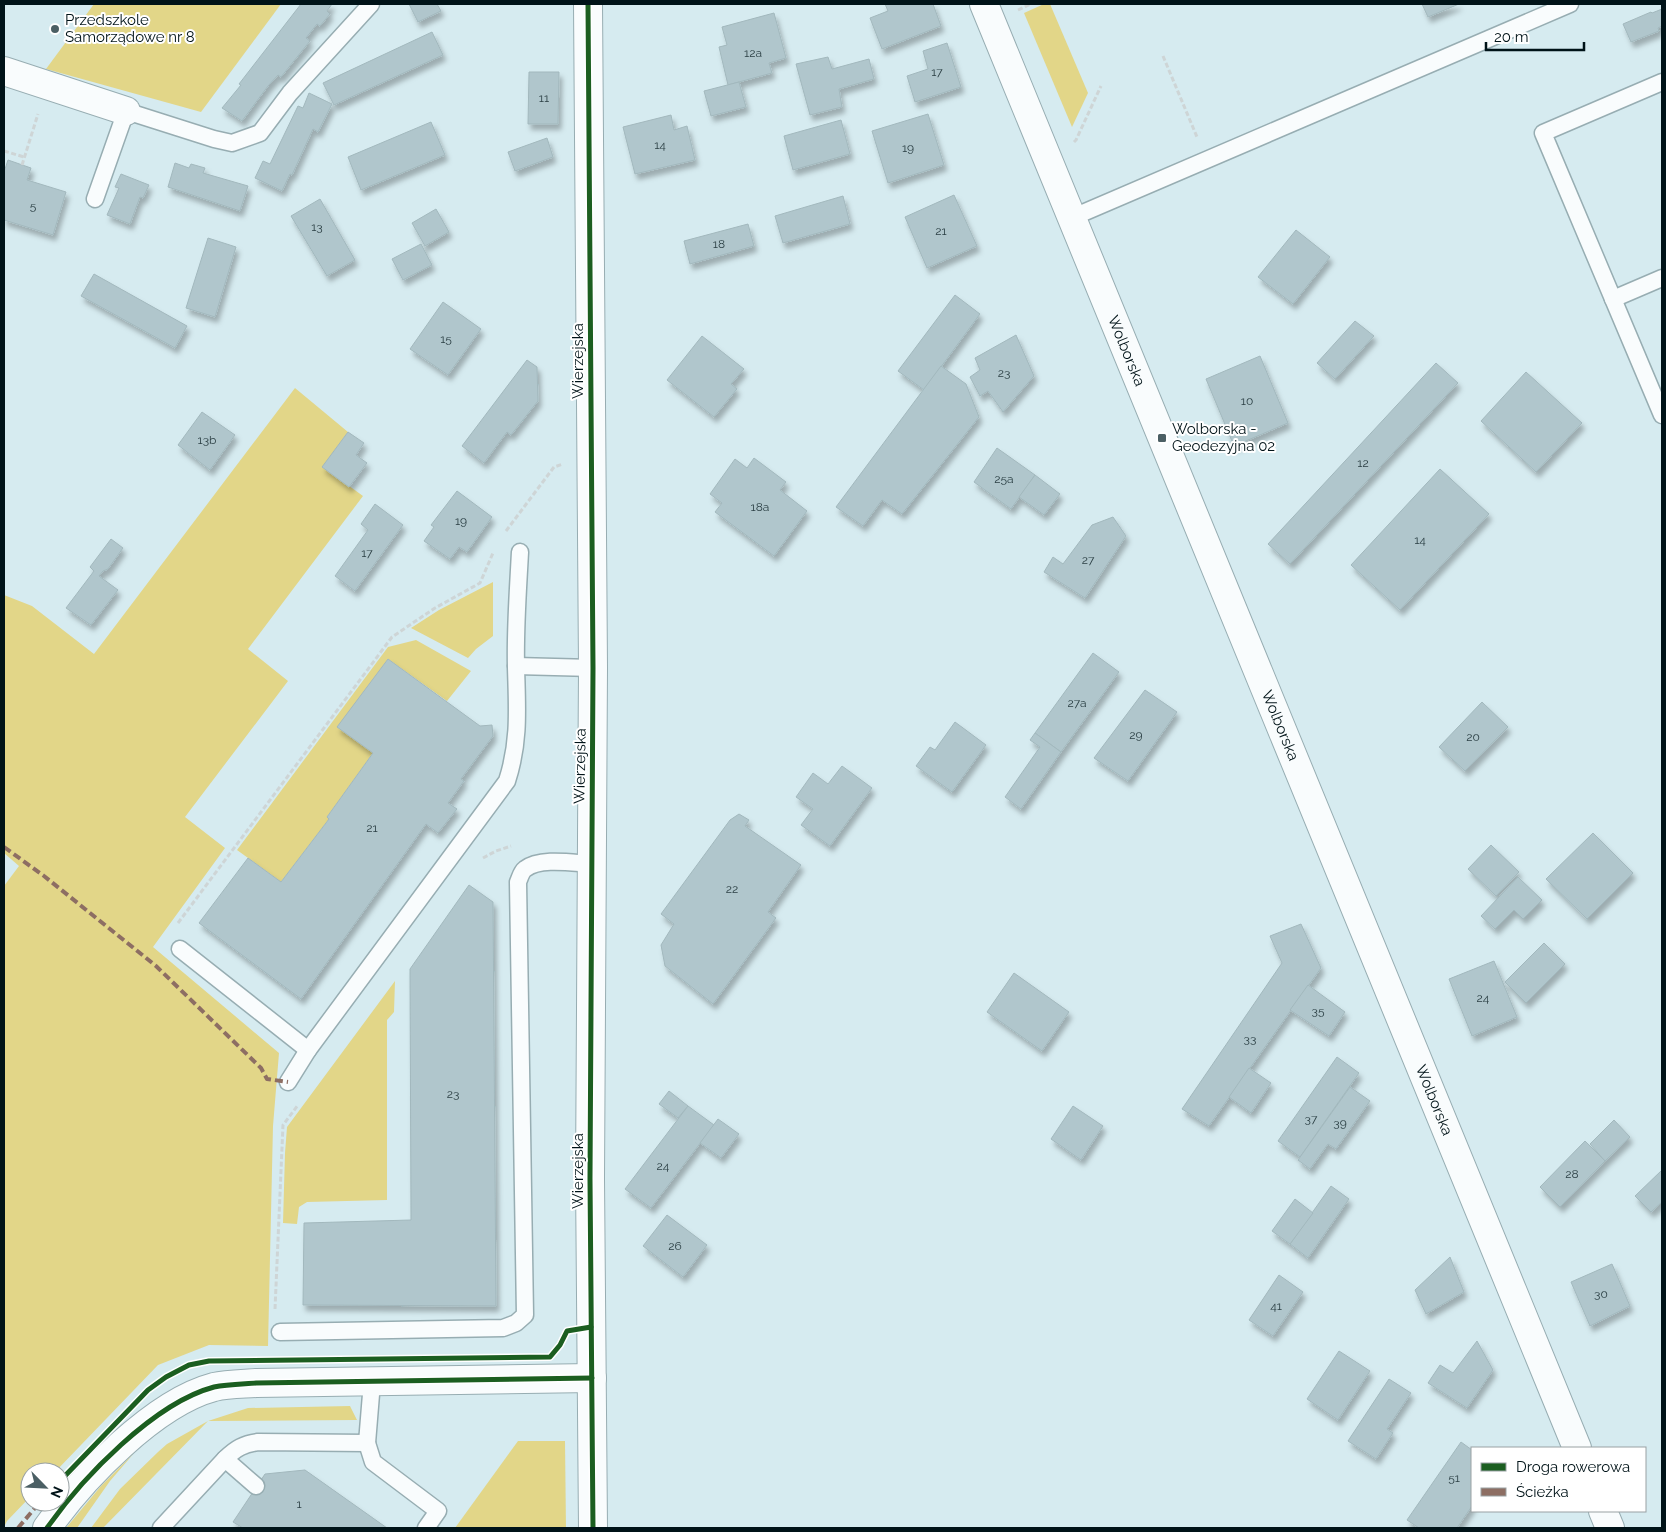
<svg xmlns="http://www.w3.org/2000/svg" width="1666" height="1532" viewBox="0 0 1666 1532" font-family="Raleway,sans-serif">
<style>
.green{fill:#e2d688}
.building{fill:#b0c6cc;stroke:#a2b8bd;filter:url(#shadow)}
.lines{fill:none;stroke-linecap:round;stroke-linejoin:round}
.service-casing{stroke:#97adb2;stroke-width:19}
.minor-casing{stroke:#97adb2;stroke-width:30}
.tertiary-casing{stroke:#97adb2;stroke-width:30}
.primary-casing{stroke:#97adb2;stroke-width:30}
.path{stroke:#ced5d6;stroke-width:3;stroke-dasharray:5 2.5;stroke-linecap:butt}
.service{stroke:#f9fcfd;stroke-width:16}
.minor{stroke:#f9fcfd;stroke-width:28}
.tertiary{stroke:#f9fcfd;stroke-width:28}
.primary{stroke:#f9fcfd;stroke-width:28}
.quiet{stroke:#8d6e63;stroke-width:4;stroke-dasharray:8 4;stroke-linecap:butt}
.cycleway-casing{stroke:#fff;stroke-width:8}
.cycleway{stroke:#1b5e20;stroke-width:5}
.poi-dot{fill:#4b5f64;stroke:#fff;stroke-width:2}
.labels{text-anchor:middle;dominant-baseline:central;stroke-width:4;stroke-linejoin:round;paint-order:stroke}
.number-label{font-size:12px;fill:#2c4045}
.poi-label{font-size:15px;fill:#001318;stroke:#fff;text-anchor:start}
.street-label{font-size:15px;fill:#001318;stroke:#fff}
</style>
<defs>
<filter id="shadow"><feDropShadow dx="3" dy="5.5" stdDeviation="2.5" flood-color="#0004"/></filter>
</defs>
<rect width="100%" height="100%" fill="#d6ebf0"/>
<g class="green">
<path d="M94,4h187l-80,108 -155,-43z"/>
<path d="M1044,4h6l38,89 -16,34 -48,-114z"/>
<path d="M295,388l53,44 -25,35 40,29 -115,153 40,32 -103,136 40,31 -72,99 126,106 -6,73 -5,220 -59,-1 -51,20 -103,107h-25v25l-23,24 -3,6v-641l15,-20 -15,-13v-258l28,11 62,48z"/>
<path d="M493,582v54l-17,13 -8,9 -57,-30 28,-18z"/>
<path d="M416,640l55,31 -24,30 -59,-42 -50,68 35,26 -46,64 2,2 -48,63 -44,-32 151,-203z"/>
<path d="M395,981l-1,31 -7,8v180l-80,2 -8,5 -2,17 -14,-1 2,-70 2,-26z"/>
<path d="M350,1406l7,14 -149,1 -105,107h-12l29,-39 38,-37 9,-8 41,-23 40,-13z"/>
<path d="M518,1441h47l1,87h-111z"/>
<path d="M135,1452l-25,29 -33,47h-11l35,-42z"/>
</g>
<g class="building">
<path d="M301,4h31l-5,7 3,3 -10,12 -3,-2 -11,14 4,3 -29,36 -3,-2 -10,11 -26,35 -20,-13 19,-23 -2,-1z"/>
<path d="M409,4h28l4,7 -23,11z"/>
<path d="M885,4h48l8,22 -59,23 -12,-31 18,-7z"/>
<path d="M1422,4h37l-31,13z"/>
<path d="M1662,9v17l-4,2 1,3 -28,11 -8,-18 28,-12 1,1z"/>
<path d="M774,13l12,45 -17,5 3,10 -44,12 -9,-38 8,-2 -5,-18z"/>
<path d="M432,32l11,23 -109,50 -11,-22z"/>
<path d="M947,43l14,44 -46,15 -8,-26 21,-7 -5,-18z"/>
<path d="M828,57l4,12 37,-10 5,20 -35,10 3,18 -32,8 -14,-51z"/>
<path d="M529,72h30l-1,52h-30z"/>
<path d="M739,82l7,25 -35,9 -7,-25z"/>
<path d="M309,93l23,11 -14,28 -5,-3 -21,46 -2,-1 -8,17 -27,-13 8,-17 7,3 28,-58 5,2z"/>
<path d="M928,114l16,51 -56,18 -16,-52z"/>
<path d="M671,115l3,15 13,-4 8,34 -60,14 -12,-47z"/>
<path d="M841,120l9,34 -57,16 -9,-34z"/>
<path d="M431,122l14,33 -84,35 -13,-33z"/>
<path d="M547,138l6,19 -38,14 -7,-19z"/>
<path d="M8,160l23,8 -4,12 39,12 -13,43 -49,-15v-48z"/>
<path d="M175,163l14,5 2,-4 14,4 -2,5 45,13 -8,25 -72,-24z"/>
<path d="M121,174l28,11 -6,13 -3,-1 -10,27 -23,-9 12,-27 -4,-1z"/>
<path d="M954,195l23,51 -50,22 -22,-51z"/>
<path d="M843,196l7,28 -67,19 -8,-27z"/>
<path d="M320,199l35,61 -28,16 -36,-60z"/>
<path d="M436,209l13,23 -24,14 -13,-23z"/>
<path d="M748,224l6,22 -64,18 -6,-23z"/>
<path d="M1296,230l34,27 -37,47 -35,-27z"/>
<path d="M208,238l28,9 -21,70 -29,-9z"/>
<path d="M421,244l11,21 -29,15 -11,-21z"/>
<path d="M94,274l93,52 -12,22 -94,-52z"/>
<path d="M955,295l25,19 -56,76 -26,-19z"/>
<path d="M443,302l38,27 -33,46 -38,-26z"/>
<path d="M1355,321l19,15 -39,43 -18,-16z"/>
<path d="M1016,335l18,41 -31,36 -15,-21 -8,5 -10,-19 10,-7 -5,-12z"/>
<path d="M702,336l42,33 -13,15 6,5 -23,28 -47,-37z"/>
<path d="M1260,356l28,67 -54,23 -28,-67z"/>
<path d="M527,360l10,7 1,34 -27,34 -4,-3 -23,31 -22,-17z"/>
<path d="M1436,363l22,20 -168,181 -22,-20z"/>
<path d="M941,366l25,18 13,33 -77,97 -20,-14 -19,26 -27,-19z"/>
<path d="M1526,372l56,51 -46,49 -55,-51z"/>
<path d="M202,412l33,23 -25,35 -32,-25z"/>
<path d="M348,432l16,11 -8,12 11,8 -18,24 -27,-20z"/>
<path d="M997,448l38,27 -24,34 -37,-27z"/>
<path d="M754,458l32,24 -6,8 27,21 -33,45 -59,-44 7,-9 -12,-9 25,-35 12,9z"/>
<path d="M1440,469l49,45 -89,96 -49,-45z"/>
<path d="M1035,475l25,19 -16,21 -25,-18z"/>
<path d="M457,491l35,26 -25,35 -8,-5 -9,12 -26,-18 10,-14 -3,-2z"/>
<path d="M375,504l28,21 -48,66 -20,-15 33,-46 -7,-6z"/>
<path d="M1113,517l13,19 -41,62 -41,-26 9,-15 10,7 29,-39z"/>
<path d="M111,539l12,9 -15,21 -5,2 -4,5 19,14 -27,35 -25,-17 28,-37 -4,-4z"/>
<path d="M1093,653l26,19 -58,80 -26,-19z"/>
<path d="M388,659l92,67 12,-1 1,11 -32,43 3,2 -16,22 9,6 -19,24 -12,-9 -125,175 -102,-76 49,-65 33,24 48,-63 -2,-2 46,-64 -36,-26z"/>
<path d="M1145,690l32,22 -49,69 -34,-23z"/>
<path d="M1482,702l26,25 -43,44 -26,-24z"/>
<path d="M955,722l31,23 -34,47 -36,-26 14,-19 5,3z"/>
<path d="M1035,733l26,19 -40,57 -16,-12 35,-50 -10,-7z"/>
<path d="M842,766l30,22 -42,58 -29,-21 12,-16 -17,-12 17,-24 15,11z"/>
<path d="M739,814l10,6 -4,6 56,39 -33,47 8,6 -63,86 -48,-38 -4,-21 13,-21 -13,-10 69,-94z"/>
<path d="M1593,833l40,40 -46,46 -41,-40z"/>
<path d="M1491,845l28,27 -23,24 -28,-27z"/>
<path d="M1518,877l24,23 -19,19 -9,-9 -19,19 -14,-13z"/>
<path d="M469,885l24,17 3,404 -193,-1 1,-82 107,-3 -1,-251z"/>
<path d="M1301,924l20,44 -112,158 -27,-17 100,-146 -12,-27z"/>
<path d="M1544,943l21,21 -39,39 -21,-21z"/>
<path d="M1494,961l23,56 -45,19 -23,-57z"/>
<path d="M1014,973l55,39 -27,39 -55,-39z"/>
<path d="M1308,985l37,27 -16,24 -39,-26z"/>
<path d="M1337,1057l22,16 -59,84 -22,-16z"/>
<path d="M1249,1068l22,15 -20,30 -22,-16z"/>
<path d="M1350,1087l20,14 -34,48 -8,-5 -18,25 -12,-9z"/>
<path d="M669,1091l19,15 -10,12 -19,-14z"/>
<path d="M688,1106l26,19 -63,83 -26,-19z"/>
<path d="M1073,1106l30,20 -22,34 -30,-21z"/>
<path d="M718,1119l21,15 -18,24 -21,-15z"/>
<path d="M1614,1120l16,17 -25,24 -15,-17z"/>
<path d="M1585,1141l20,20 -45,46 -20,-20z"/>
<path d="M1662,1170v32l-11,10 -16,-16z"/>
<path d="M1331,1186l18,13 -41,59 -18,-14z"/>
<path d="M1295,1199l18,14 -23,31 -18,-13z"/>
<path d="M667,1215l40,30 -24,32 -40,-31z"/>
<path d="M1450,1257l14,35 -38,22 -11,-24z"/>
<path d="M1612,1264l18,42 -40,20 -19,-44z"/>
<path d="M1279,1275l24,17 -30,44 -24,-16z"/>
<path d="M1477,1341l16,29 -26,38 -39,-25 12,-18 13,8z"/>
<path d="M1339,1351l31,20 -32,49 -31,-21z"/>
<path d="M1389,1379l22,14 -24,36 6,4 -17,26 -28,-18z"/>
<path d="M1461,1442l11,8v56l-15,22h-38l-12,-8z"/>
<path d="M305,1470l82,58h-144l-10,-6 32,-48z"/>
</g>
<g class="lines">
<g class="service-casing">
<g id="service">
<path d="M1662,82l-119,51 119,282"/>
<path d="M95,199l31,-88 88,28 18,4 28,-10 30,-40 81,-89"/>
<path d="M1071,218l499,-214"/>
<path d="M1613,299l49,-21"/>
<path d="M516,666l77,2"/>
<path d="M180,949l128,101"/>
<path d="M288,1082l20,-32 199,-269c13,-40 10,-74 9,-114 -1,-38 2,-77 4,-115"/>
<path d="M280,1332l223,-4 13,-5 9,-8 -7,-433c2,-4 3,-10 7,-13 15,-12 48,-6 66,-5"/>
<path d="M367,1443l6,19 65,49 -12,17"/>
<path d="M225,1459l31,27"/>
<path d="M161,1528l64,-69c11,-11 19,-15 33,-17l109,1 5,-61"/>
</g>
</g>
<g class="minor-casing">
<g id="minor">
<path d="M4,71l122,40"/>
<path d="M47,1528c35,-50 107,-125 167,-141 13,-3 28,-3 42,-4l336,-5"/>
</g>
</g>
<g class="tertiary-casing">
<path id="tertiary" d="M588,4l5,664 -3,511 3,349"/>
</g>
<g class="primary-casing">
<g id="primary">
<path id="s1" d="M984,4l593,1444"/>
<path d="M1603,1511l7,17"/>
</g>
</g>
<g class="path">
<path d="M1018,10l13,-6"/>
<path d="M1163,56l34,81"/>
<path d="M1074,142l2,-2 25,-54"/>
<path d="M4,151l20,6"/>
<path d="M22,165l16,-51"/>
<path d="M506,531l48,-64 9,-3"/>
<path d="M483,858l13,-7 15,-5"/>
<path d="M178,923l214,-286 43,-29 45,-25 13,-30"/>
<path d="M275,1309l8,-184 15,-20"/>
</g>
<use href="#service" class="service"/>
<use href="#minor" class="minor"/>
<use href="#tertiary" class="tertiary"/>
<use href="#primary" class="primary"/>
<g class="quiet">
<path d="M4,847l40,29 112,90 105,102 6,11 21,3"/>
<path d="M18,1528l22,-26"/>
</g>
<g class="cycleway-casing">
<g id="cycleway">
<path d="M588,4l5,664 -3,511 3,349"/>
<path d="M60,1481l88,-91 18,-13 23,-12 20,-4 341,-4 10,-12 7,-14 24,-4"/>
<path d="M47,1528c35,-50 107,-125 167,-141 13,-3 28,-3 42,-4l336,-5"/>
</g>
</g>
<use href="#cycleway" class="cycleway"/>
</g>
<g class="poi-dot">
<circle cx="55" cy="29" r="5"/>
<rect x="1157" y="433" width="10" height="10" rx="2.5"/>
</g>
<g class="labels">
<g class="number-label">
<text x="753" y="53">12a</text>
<text x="937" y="72">17</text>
<text x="544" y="98">11</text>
<text x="660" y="145">14</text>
<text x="908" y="148">19</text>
<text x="33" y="206">5</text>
<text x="317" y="227">13</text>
<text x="941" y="231">21</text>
<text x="719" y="244">18</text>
<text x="446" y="339">15</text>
<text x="1004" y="373">23</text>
<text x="1247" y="401">10</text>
<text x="207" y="440">13b</text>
<text x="1363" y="463">12</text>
<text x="1004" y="479">25a</text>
<text x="760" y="507">18a</text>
<text x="461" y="521">19</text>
<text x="1420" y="540">14</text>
<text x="367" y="553">17</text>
<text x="1088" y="560">27</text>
<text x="1077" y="703">27a</text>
<text x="1136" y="735">29</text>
<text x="1473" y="737">20</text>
<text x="372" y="828">21</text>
<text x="732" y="889">22</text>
<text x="1483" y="998">24</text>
<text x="1318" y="1011">35</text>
<text x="1250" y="1039">33</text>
<text x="453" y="1094">23</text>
<text x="1311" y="1119">37</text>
<text x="1340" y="1123">39</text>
<text x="663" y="1166">24</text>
<text x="1572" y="1174">28</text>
<text x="675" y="1246">26</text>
<text x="1601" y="1294">30</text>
<text x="1276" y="1306">41</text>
<text x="1454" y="1478">51</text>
<text x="299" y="1504">1</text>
</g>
<g class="poi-label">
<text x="65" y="20">Przedszkole<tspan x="65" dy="17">Samorządowe nr 8</tspan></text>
<text x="1172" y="429">Wolborska -<tspan x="1172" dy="17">Geodezyjna 02</tspan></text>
</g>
<g class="street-label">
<text stroke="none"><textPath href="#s1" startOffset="375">Wolborska</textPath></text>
<text transform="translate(578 361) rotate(-90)">Wierzejska</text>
<text stroke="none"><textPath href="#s1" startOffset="780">Wolborska</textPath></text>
<text transform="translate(580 766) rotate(-89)">Wierzejska</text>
<text stroke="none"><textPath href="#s1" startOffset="1185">Wolborska</textPath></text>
<text transform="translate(578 1171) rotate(-90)">Wierzejska</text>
</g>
</g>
<rect width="1666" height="1532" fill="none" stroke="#001318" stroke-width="10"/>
<rect x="1471" y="1447" width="175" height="65" fill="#ffffff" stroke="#99a1a3"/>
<rect x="1481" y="1463" width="25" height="8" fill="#1b5e20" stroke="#99a1a3"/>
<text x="1516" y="1472" font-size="15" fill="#001318">Droga rowerowa</text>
<rect x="1481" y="1488" width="25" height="8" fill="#8d6e63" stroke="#99a1a3"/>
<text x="1516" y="1497" font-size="15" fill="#001318">Ścieżka</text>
<g transform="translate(45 1487) rotate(114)"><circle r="24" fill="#ffffff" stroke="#99a1a3"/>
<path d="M0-4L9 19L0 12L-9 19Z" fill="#4b5f64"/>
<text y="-8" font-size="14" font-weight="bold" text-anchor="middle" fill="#001318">N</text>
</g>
<path d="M1486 42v8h98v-8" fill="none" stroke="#001318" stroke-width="2.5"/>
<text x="1494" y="42" font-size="15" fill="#001318" stroke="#ffffff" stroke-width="4" paint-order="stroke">20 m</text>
</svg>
